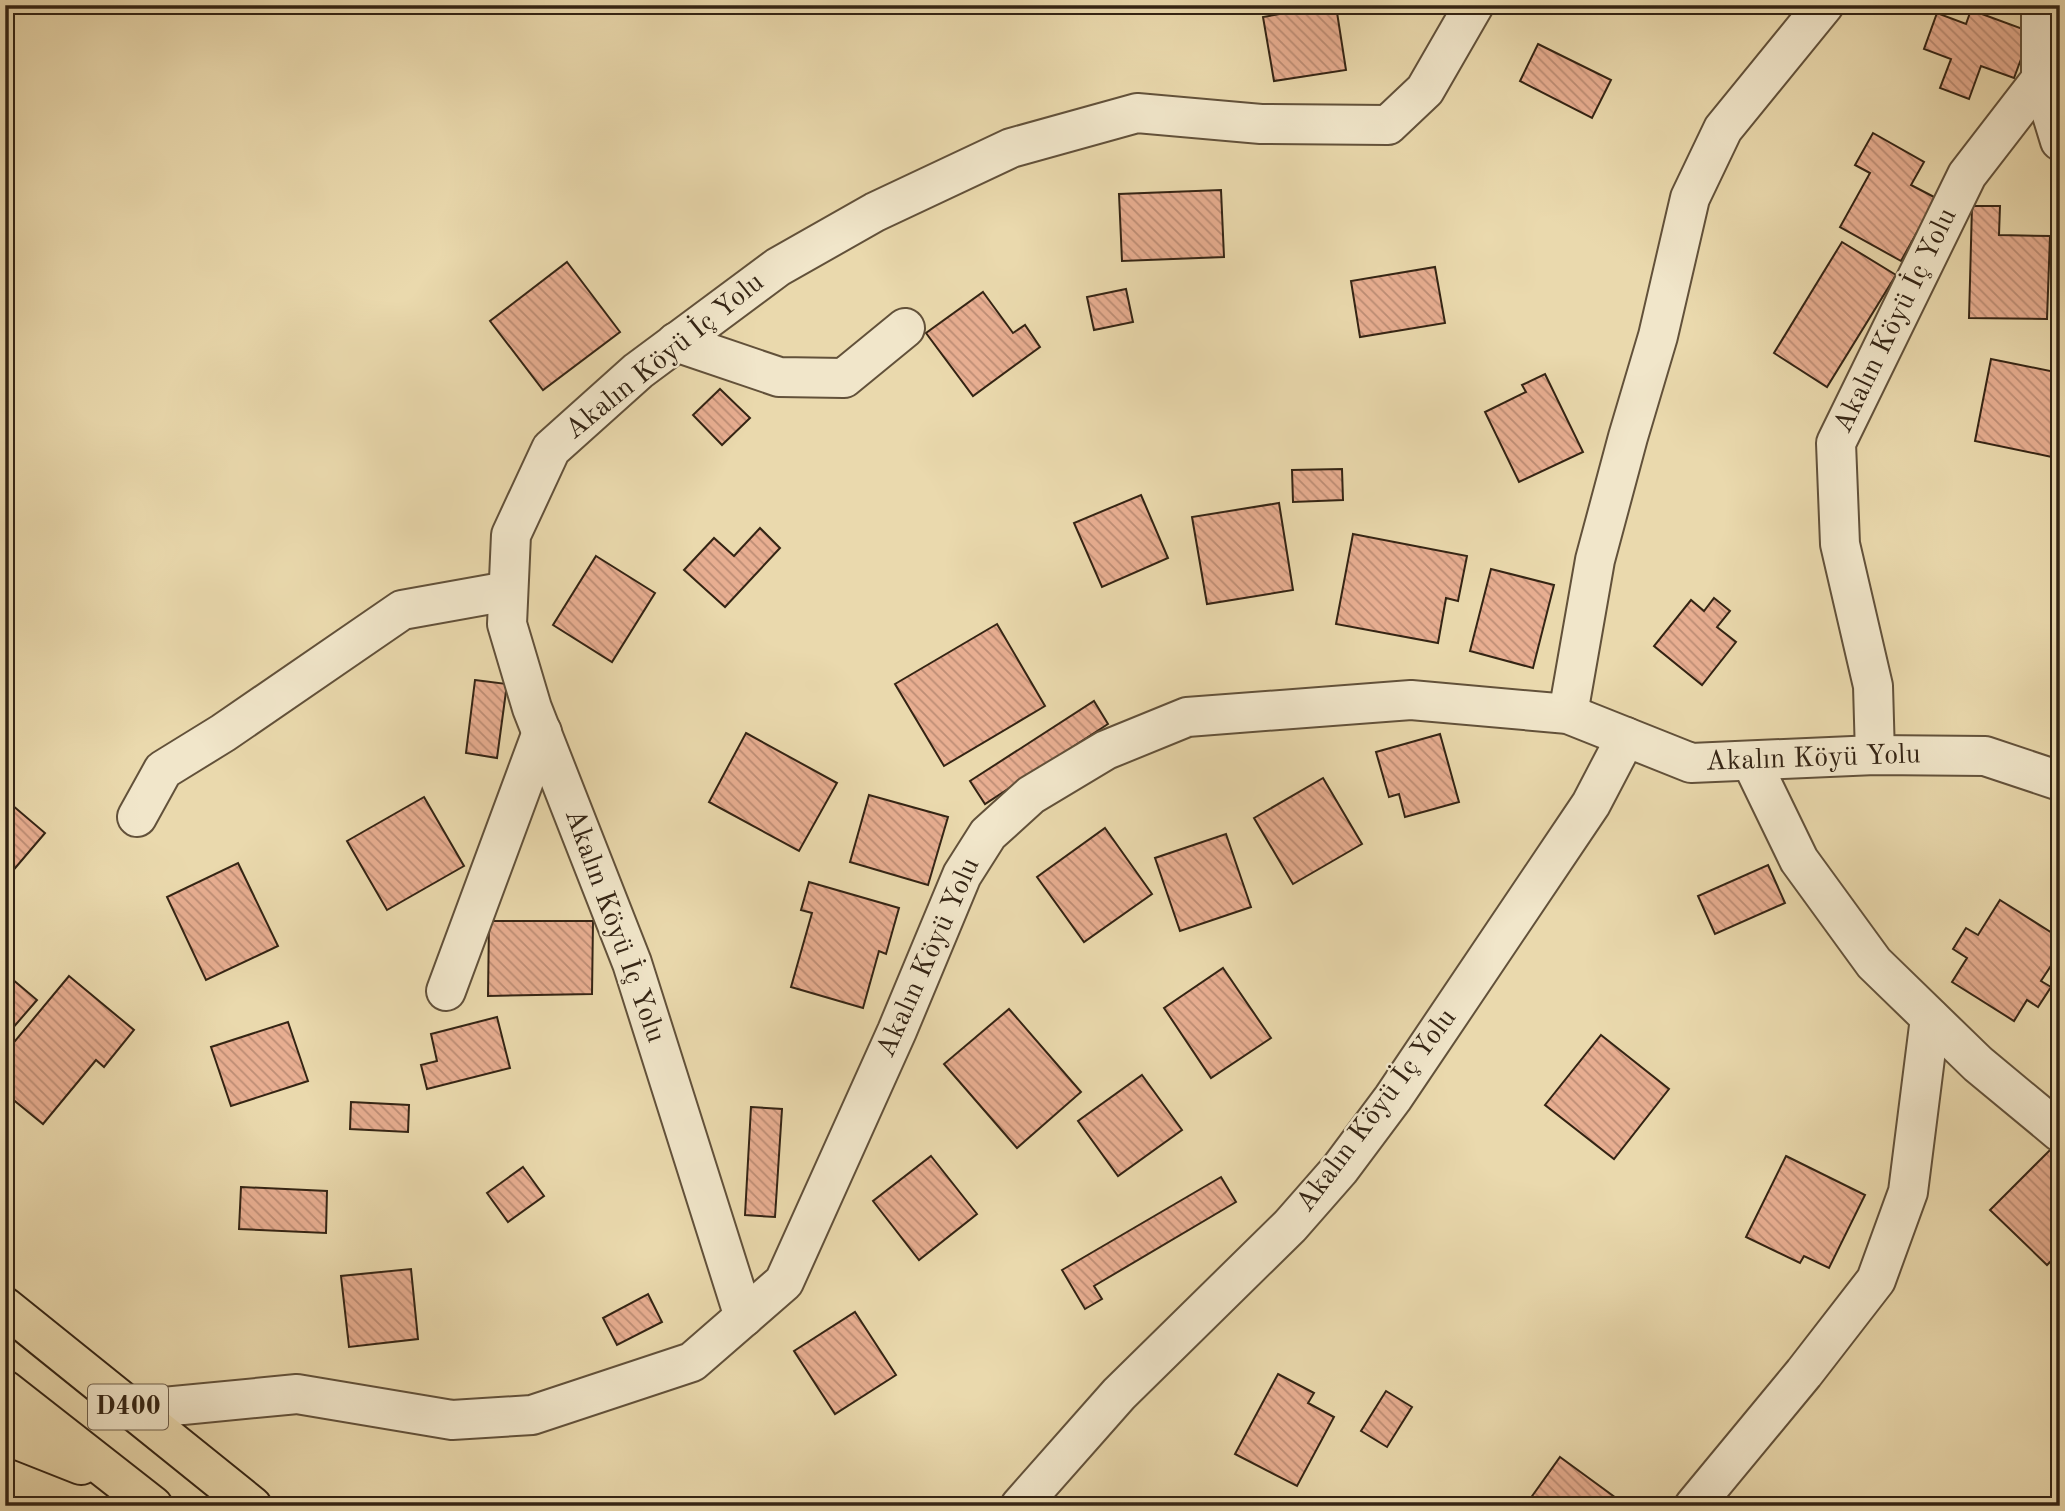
<svg xmlns="http://www.w3.org/2000/svg" width="2065" height="1511" viewBox="0 0 2065 1511" font-family="'Old Standard TT',serif">
<style>
.building{fill:url(#building-back-hatch);stroke:#342414;stroke-width:2}
.lines{fill:none;stroke-linecap:round;stroke-linejoin:round}
.minor-casing{stroke:#62513a;stroke-width:42}
.tertiary-casing{stroke:#62513a;stroke-width:42}
.trunk-casing{stroke:#342414;stroke-width:42}
.minor{stroke:#f1e6ca;stroke-width:38}
.tertiary{stroke:#f1e6ca;stroke-width:38}
.trunk{stroke:#ead9ad;stroke-width:38}
.labels{text-anchor:middle;dominant-baseline:central;stroke-width:5;stroke-linejoin:round;paint-order:stroke}
.shield{fill:#f1e6ca;stroke:#6d5e4b;stroke-width:2}
.shield-label{font-size:26px;font-weight:bold;fill:#342414}
.street-label{font-size:28px;fill:#342414;stroke:#f1e6ca}
</style>
<defs>
<pattern id="building-back-hatch" width="6" height="6" patternUnits="userSpaceOnUse" patternTransform="scale(1.75)"><rect width="6" height="6" fill="#e8ae91"/><path d="M-1 5l2 2M0 0l6 6M5-1l2 2" fill="none" stroke="#bd8d75"/></pattern>
</defs>
<rect width="100%" height="100%" fill="#ead9ad"/>
<filter id="stains"><feTurbulence type="fractalNoise" baseFrequency=".00286" numOctaves="4"/><feColorMatrix values="0 0 0 0 .2 0 0 0 0 .09 0 0 0 0 .02 0 0 0 .5 -.17"/></filter>
<radialGradient id="worn" r=".72"><stop offset=".6" stop-color="#630" stop-opacity="0"/><stop offset="1" stop-color="#630" stop-opacity=".3"/></radialGradient>
<g class="building">
<path d="M1279,5h44v3l13,-2 10,64 -72,11 -11,-64 17,-3z"/>
<path d="M1971,10l60,22 -17,46 -33,-12 -12,33 -29,-11 11,-29 -27,-10 13,-36 29,11z"/>
<path d="M1538,44l73,36 -19,38 -72,-37z"/>
<path d="M1873,133l51,29 -13,23 25,13 -35,63 -61,-34 30,-54 -15,-8z"/>
<path d="M1221,190l3,67 -102,4 -3,-67z"/>
<path d="M1972,206h28l-1,29 51,1 -3,83 -78,-1z"/>
<path d="M1842,242l54,33 -69,112 -53,-34z"/>
<path d="M567,262l53,70 -77,58 -53,-69z"/>
<path d="M1435,267l10,56 -85,14 -9,-56z"/>
<path d="M1126,289l7,33 -39,8 -7,-33z"/>
<path d="M983,292l30,41 12,-8 15,22 -67,49 -47,-63z"/>
<path d="M1991,359l69,14v44l-8,40 -77,-16z"/>
<path d="M1545,374l38,78 -64,30 -34,-70 41,-20 -4,-7z"/>
<path d="M720,389l30,29 -28,27 -29,-30z"/>
<path d="M1342,469l1,31 -50,2 -1,-32z"/>
<path d="M1141,495l27,63 -66,29 -28,-64z"/>
<path d="M1279,503l14,87 -86,14 -15,-87z"/>
<path d="M760,528l20,20 -55,59 -41,-37 30,-32 20,18z"/>
<path d="M1353,534l114,22 -9,45 -12,-3 -8,45 -102,-19z"/>
<path d="M596,556l59,37 -43,69 -59,-37z"/>
<path d="M1491,569l63,16 -21,83 -63,-17z"/>
<path d="M1714,598l16,13 -13,16 19,15 -34,43 -48,-39 37,-46 13,11z"/>
<path d="M997,624l48,82 -101,60 -49,-82z"/>
<path d="M475,680l32,4 -10,74 -31,-5z"/>
<path d="M1094,701l14,23 -123,80 -15,-23z"/>
<path d="M746,733l91,50 -38,68 -90,-49z"/>
<path d="M1440,734l19,68 -54,15 -6,-23 -10,3 -13,-45z"/>
<path d="M1323,778l39,66 -69,40 -39,-66z"/>
<path d="M869,795l79,22 -20,68 -78,-23z"/>
<path d="M424,797l40,69 -77,44 -40,-69z"/>
<path d="M5,799l40,34 -40,47z"/>
<path d="M1105,828l47,66 -68,48 -47,-65z"/>
<path d="M1226,834l25,73 -71,24 -25,-73z"/>
<path d="M238,863l40,83 -72,34 -39,-83z"/>
<path d="M1768,865l17,38 -70,31 -17,-38z"/>
<path d="M809,882l90,26 -13,46 -7,-3 -16,57 -72,-21 21,-74 -11,-3z"/>
<path d="M2000,900l60,38v14l-19,29 10,6 -13,20 -11,-7 -13,21 -62,-39 15,-24 -14,-9 13,-21 12,7z"/>
<path d="M489,921h104l-1,73 -104,2z"/>
<path d="M1223,968l48,70 -60,40 -47,-70z"/>
<path d="M5,973l32,27 -32,37z"/>
<path d="M69,976l65,54 -30,37 -8,-7 -53,64 -38,-31v-40z"/>
<path d="M1009,1009l72,83 -64,56 -73,-84z"/>
<path d="M497,1017l13,51 -83,21 -6,-24 16,-4 -6,-27z"/>
<path d="M288,1022l20,59 -77,25 -20,-59z"/>
<path d="M1601,1035l68,54 -55,70 -69,-54z"/>
<path d="M1142,1075l40,55 -64,46 -40,-55z"/>
<path d="M351,1102l58,3 -1,27 -58,-3z"/>
<path d="M751,1107l31,2 -7,108 -30,-2z"/>
<path d="M2054,1146l6,5v101l-13,13 -57,-55z"/>
<path d="M931,1156l46,58 -58,46 -46,-59z"/>
<path d="M1786,1156l79,39 -36,73 -25,-12 -4,7 -54,-26z"/>
<path d="M523,1167l21,29 -36,26 -21,-29z"/>
<path d="M1221,1177l15,25 -142,84 8,13 -17,10 -23,-39z"/>
<path d="M241,1187l86,4 -1,42 -87,-4z"/>
<path d="M411,1269l7,70 -69,8 -8,-71z"/>
<path d="M648,1294l14,28 -45,23 -14,-27z"/>
<path d="M855,1312l41,63 -61,39 -41,-63z"/>
<path d="M1278,1374l36,19 -6,10 26,14 -37,69 -62,-32z"/>
<path d="M1386,1391l26,16 -25,40 -26,-16z"/>
<path d="M1560,1457l67,49h-102z"/>
</g>
<g class="lines">
<g class="minor-casing">
<g id="minor">
<path d="M2041,79l19,62"/>
<path d="M676,342l103,35 65,1 61,-50"/>
<path d="M1568,714l27,-154 33,-123 30,-101 32,-138 33,-69 101,-124"/>
<path d="M1875,755l-2,-69 -33,-142 -4,-101 131,-268 74,-96v-74"/>
<path d="M1751,761l48,99 75,103 104,101 82,68"/>
<path d="M137,817l26,-47 60,-37 179,-123 106,-19"/>
<path d="M446,991l96,-259"/>
<path d="M744,1317l-112,-354 -100,-255 -25,-84 4,-89 40,-86 87,-78 140,-104 97,-55 136,-64 126,-35 124,11 127,1 37,-35 49,-85"/>
<path d="M1020,1506l99,-112 171,-168 50,-57 53,-71 198,-294 35,-67"/>
<path d="M1694,1506l110,-133 72,-93 32,-88 22,-174"/>
</g>
</g>
<g class="tertiary-casing">
<path id="tertiary" d="M132,1410l165,-16 155,26 80,-5 160,-53 92,-80 113,-251 65,-156 26,-41 43,-39 75,-45 81,-33 224,-17 157,14 123,49 184,-8 110,1 75,25"/>
</g>
<g class="trunk-casing">
<g id="trunk">
<path d="M5,1307l247,199"/>
<path d="M5,1390l148,116"/>
<path d="M5,1435l76,30"/>
</g>
</g>
<use href="#minor" class="minor"/>
<use href="#tertiary" class="tertiary"/>
<use href="#trunk" class="trunk"/>
</g>
<g class="labels">
<rect class="shield" x="88" y="1384.5" width="80" height="45" rx="5"/>
<g class="shield-label">
<text x="128" y="1407">D400</text>
</g>
<g class="street-label">
<text transform="translate(1896 321) rotate(-64)">Akalın Köyü İç Yolu</text>
<text transform="translate(665 357) rotate(-39)">Akalın Köyü İç Yolu</text>
<text transform="translate(1813 759) rotate(-2)">Akalın Köyü Yolu</text>
<text transform="translate(614 926) rotate(70)">Akalın Köyü İç Yolu</text>
<text transform="translate(929 958) rotate(-66)">Akalın Köyü Yolu</text>
<text transform="translate(1377 1111) rotate(-53)">Akalın Köyü İç Yolu</text>
</g>
</g>
<rect width="2065" height="1511" fill="none" stroke="#ead9ad" stroke-width="28"/>
<rect x="7" y="7" width="2051" height="1497" fill="none" stroke="#342414" stroke-width="3.5"/>
<rect x="14" y="14" width="2037" height="1483" fill="none" stroke="#342414" stroke-width="2"/>
<rect width="100%" height="100%" filter="url(#stains)"/>
<rect width="100%" height="100%" fill="url(#worn)"/>
</svg>
